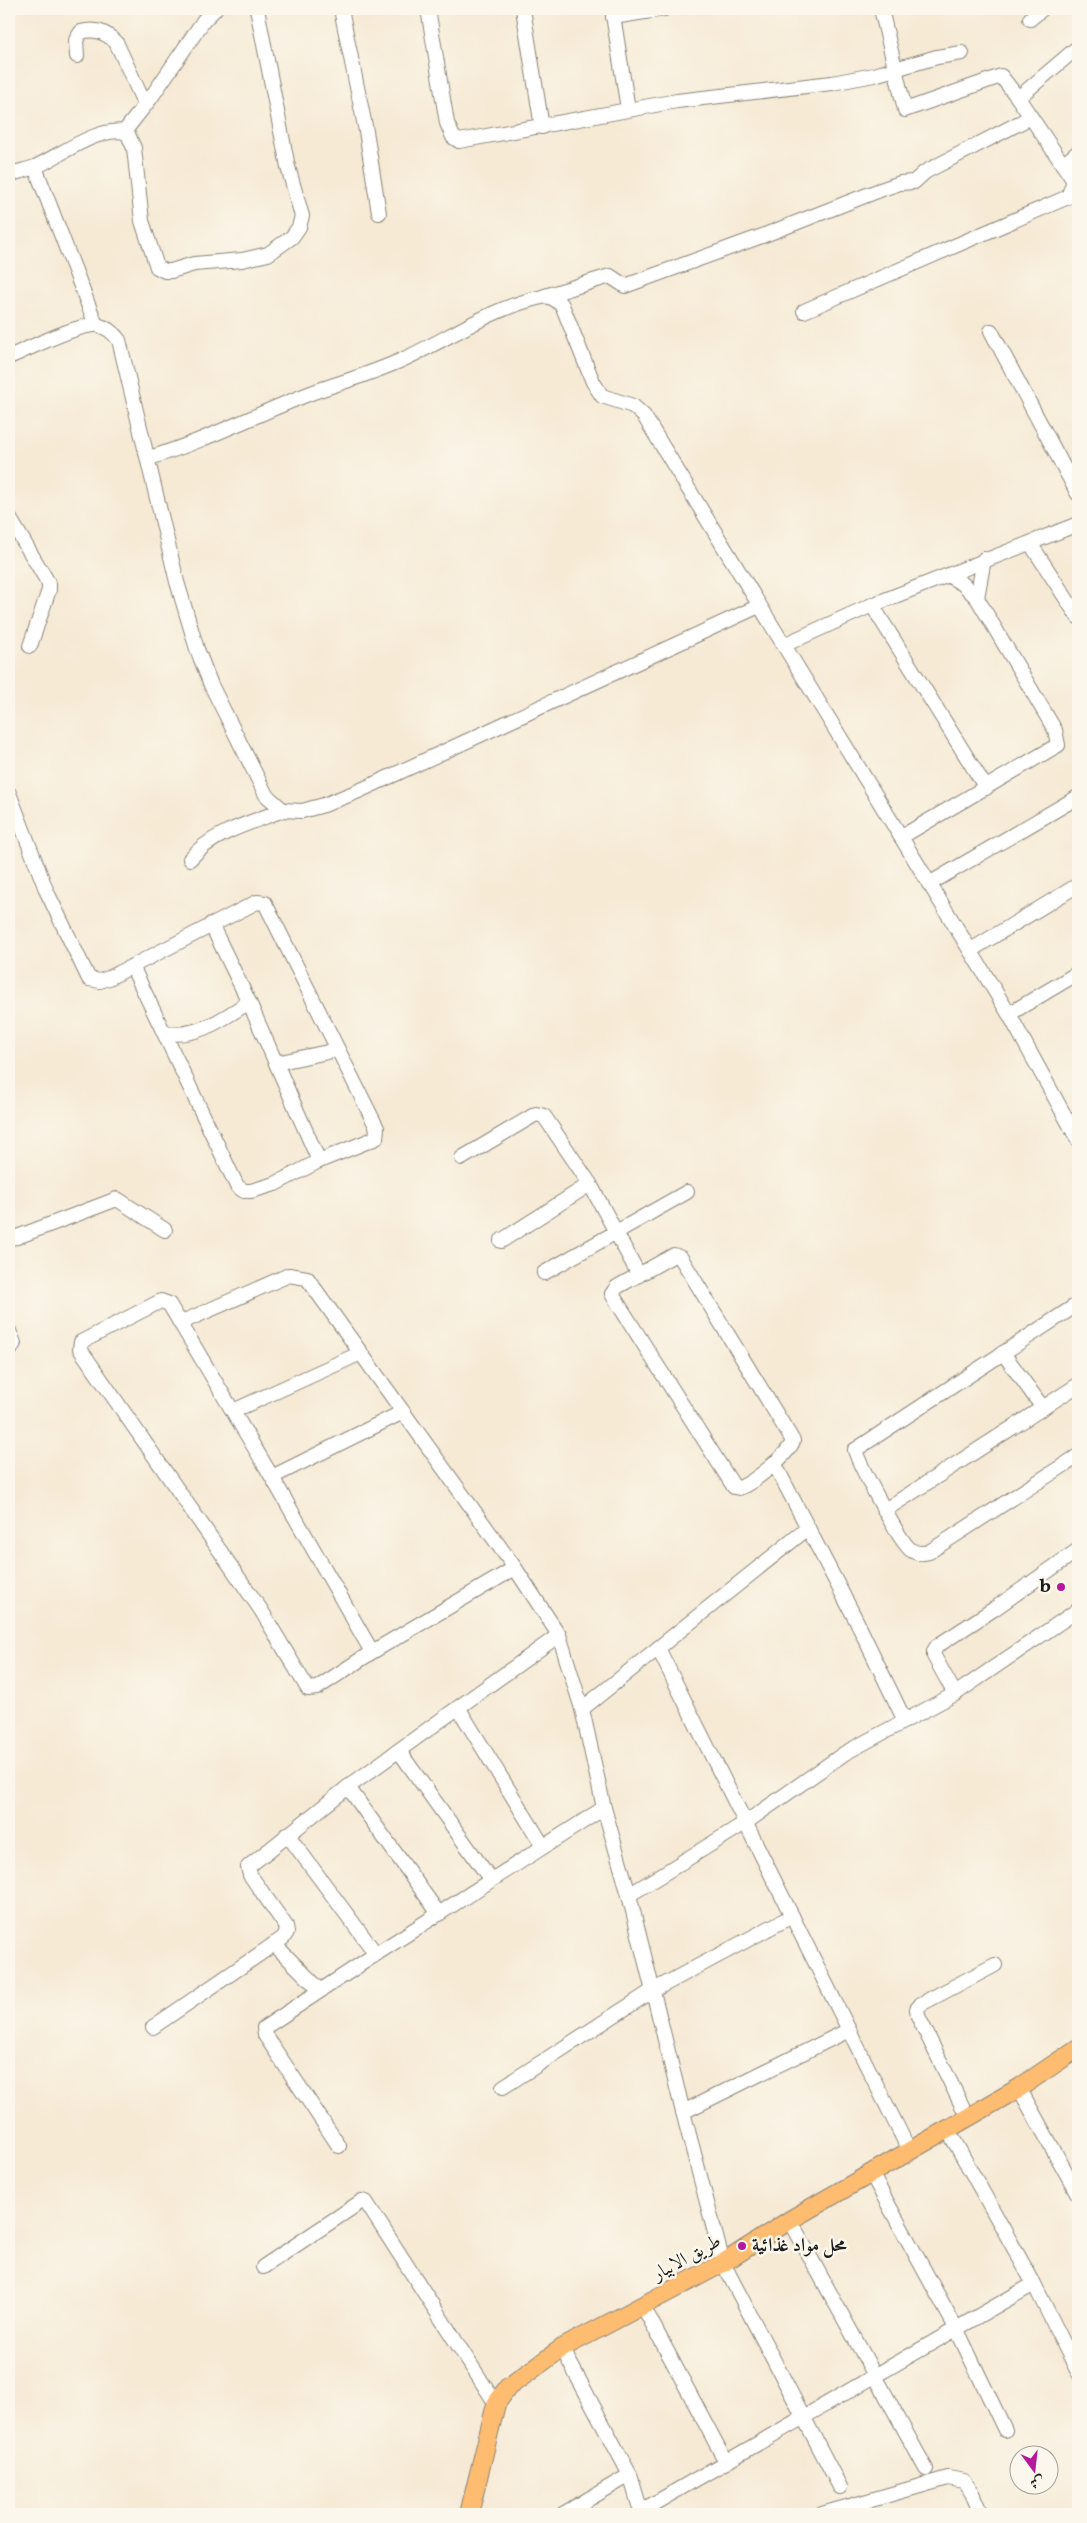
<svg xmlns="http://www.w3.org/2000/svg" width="1087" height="2523" viewBox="0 0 1087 2523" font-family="Vollkorn,Amiri,serif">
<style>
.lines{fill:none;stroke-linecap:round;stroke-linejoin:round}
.minor-casing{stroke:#898378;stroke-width:16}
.major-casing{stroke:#898378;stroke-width:20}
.minor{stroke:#fff;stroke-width:14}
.major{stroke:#febc70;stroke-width:18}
.poi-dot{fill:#b5179e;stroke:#fbf7ec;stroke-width:2}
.labels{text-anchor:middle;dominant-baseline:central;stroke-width:5;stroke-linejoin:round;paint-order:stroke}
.poi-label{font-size:19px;font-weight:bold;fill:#1c1c1c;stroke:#fbf7ec;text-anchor:end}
.street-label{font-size:19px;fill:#1c1c1c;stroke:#fbf7ec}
</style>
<rect width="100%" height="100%" fill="#fbf7ec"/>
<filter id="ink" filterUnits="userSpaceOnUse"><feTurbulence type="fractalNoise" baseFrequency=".02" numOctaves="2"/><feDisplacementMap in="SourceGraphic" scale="10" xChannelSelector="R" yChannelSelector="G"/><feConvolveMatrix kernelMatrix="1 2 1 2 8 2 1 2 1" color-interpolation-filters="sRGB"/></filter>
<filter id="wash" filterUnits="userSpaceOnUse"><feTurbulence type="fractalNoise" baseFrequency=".0096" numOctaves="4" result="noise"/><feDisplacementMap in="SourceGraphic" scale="20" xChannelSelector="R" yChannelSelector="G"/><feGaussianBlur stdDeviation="1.12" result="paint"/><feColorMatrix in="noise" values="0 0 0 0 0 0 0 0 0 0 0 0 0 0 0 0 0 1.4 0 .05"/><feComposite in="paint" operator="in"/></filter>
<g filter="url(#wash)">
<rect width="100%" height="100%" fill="#f6ead5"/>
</g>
<g filter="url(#ink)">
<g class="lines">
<g class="minor-casing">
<g id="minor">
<path d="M341,9l25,122 13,82"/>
<path d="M428,9l19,114 6,14 6,4 218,-40 155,-18 42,-8 63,-18 25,-4"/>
<path d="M523,9l19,118"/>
<path d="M612,9l16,100"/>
<path d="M881,9l24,101 96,-34 17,22 60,-51"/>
<path d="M613,17l51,-8"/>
<path d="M1030,19l12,-10"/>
<path d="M77,56l-1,-16 5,-8c14,-4 24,0 35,10l29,63"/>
<path d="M124,132l26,-33 54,-79 11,-11"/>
<path d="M1063,165l15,-13"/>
<path d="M35,167l61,158"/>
<path d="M9,175c8,-3 17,-5 26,-8 26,-12 63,-41 92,-35l7,16 8,73 15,46 8,4h6l23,-7 48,-4 26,-6 24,-17 7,-10 3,-11 -14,-49 -31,-158"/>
<path d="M545,296l65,-20 15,10 137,-50 118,-46 20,-7 14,-1 11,-10 106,-55"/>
<path d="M804,311l264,-114 6,-16 -56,-83"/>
<path d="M991,331l87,163"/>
<path d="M9,357c19,-8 70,-34 88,-32 10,2 16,7 22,15l58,242 20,67 14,36 55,110 17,15 19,1 22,-6 37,-15 398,-184"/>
<path d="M149,458c56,-17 108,-44 162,-65 31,-11 63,-20 93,-34 46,-21 87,-51 138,-62 9,-2 13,3 20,8l31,77 9,14 31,10 11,10 365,598 69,126"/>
<path d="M9,517l40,67v6l-19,56"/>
<path d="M1034,549l44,68"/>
<path d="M977,598l7,-39"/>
<path d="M872,605l114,183"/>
<path d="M786,644l86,-39 206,-81"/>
<path d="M9,793l38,99 42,87 11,2 9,-3 148,-76 8,1 112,225 -1,10 -57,23 -44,23 -24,7h-7l-7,-5 -105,-220"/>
<path d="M901,837l157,-92 -3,-15 -78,-132 -14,-14 -14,-8"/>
<path d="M190,859c23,-27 61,-36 93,-49"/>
<path d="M929,884l149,-87"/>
<path d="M211,924l38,78 70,159"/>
<path d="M971,950l107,-65"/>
<path d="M1009,1014l69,-41"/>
<path d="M165,1033c32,5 58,-14 84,-31"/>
<path d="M276,1063l61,-13"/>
<path d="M462,1158l74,-44 8,2 46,68 49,91"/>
<path d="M9,1238l8,-1 100,-38 48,31"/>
<path d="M501,1241l89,-57"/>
<path d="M674,1255l7,3 112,183c-5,14 -40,42 -54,47l-5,-1 -122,-193 5,-7z"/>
<path d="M544,1273l143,-81"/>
<path d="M1078,1304l-223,146c4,14 45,93 56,100 6,4 11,4 18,2l149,-96"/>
<path d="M180,1323l109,-48 18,3 208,290 44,67 23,74 22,99 25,87 54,217 40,151 117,224"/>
<path d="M9,1331l5,12 -5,9"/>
<path d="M1003,1353l40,55"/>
<path d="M233,1411l128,-58"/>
<path d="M774,1463l81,155 50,103"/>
<path d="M272,1477l131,-65"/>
<path d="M885,1510l193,-125"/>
<path d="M658,1648l252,504"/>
<path d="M372,1652l-100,-175 -103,-173 -8,-3 -80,41 -1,7 181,261 47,79 9,-1 55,-36 143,-84"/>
<path d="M955,1694l-21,-38v-5l3,-5 57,-37 84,-59"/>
<path d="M459,1709l84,137"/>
<path d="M582,1709l226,-181"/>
<path d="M399,1751l92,129"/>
<path d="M348,1787l91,127"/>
<path d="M287,1834l89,120"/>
<path d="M629,1895l116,-72 100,-70 110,-59 123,-84"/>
<path d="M274,1944l46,46"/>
<path d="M153,2027l130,-89 4,-6 -1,-6 -36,-51 -2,-8 100,-80 211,-152"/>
<path d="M503,2087l149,-96 140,-75"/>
<path d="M1019,2088l59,106"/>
<path d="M683,2112l166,-82"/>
<path d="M968,2118l-50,-102 -1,-7 4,-5 74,-39"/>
<path d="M948,2130l86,154 44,88"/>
<path d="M339,2146l-74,-111 -1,-7 112,-74 228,-146"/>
<path d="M871,2173l86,157 48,100"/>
<path d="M790,2220l136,249"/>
<path d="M263,2267l99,-66 4,1 130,202"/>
<path d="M643,2306l83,156"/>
<path d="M562,2348l68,127 9,30 4,3 5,-1 386,-223"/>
<path d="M563,2514l67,-39"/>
<path d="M822,2514l126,-36 16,3 8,12 9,21"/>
</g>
</g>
<g class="major-casing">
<path id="major" d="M469,2514l27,-110 12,-17 54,-39 161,-85 67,-43 229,-132 59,-40"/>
</g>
<use href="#minor" class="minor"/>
<use href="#major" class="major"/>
</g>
</g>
<g class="poi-dot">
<circle cx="1061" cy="1587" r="5"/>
<circle cx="742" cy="2246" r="5"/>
</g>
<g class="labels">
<g class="poi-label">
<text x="1051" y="1587">b</text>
<text x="752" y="2246" text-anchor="start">محل مواد غذائية</text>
</g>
<g class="street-label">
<text transform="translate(687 2258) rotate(-29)">طريق الابيار</text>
</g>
</g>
<rect width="1087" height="2523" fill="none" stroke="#fbf7ec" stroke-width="30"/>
<g transform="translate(1034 2470) rotate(165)"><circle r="24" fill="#fbf7ec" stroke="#a29f99"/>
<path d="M0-4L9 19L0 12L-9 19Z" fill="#b5179e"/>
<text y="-8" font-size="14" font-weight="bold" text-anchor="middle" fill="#1c1c1c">ش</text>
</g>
</svg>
